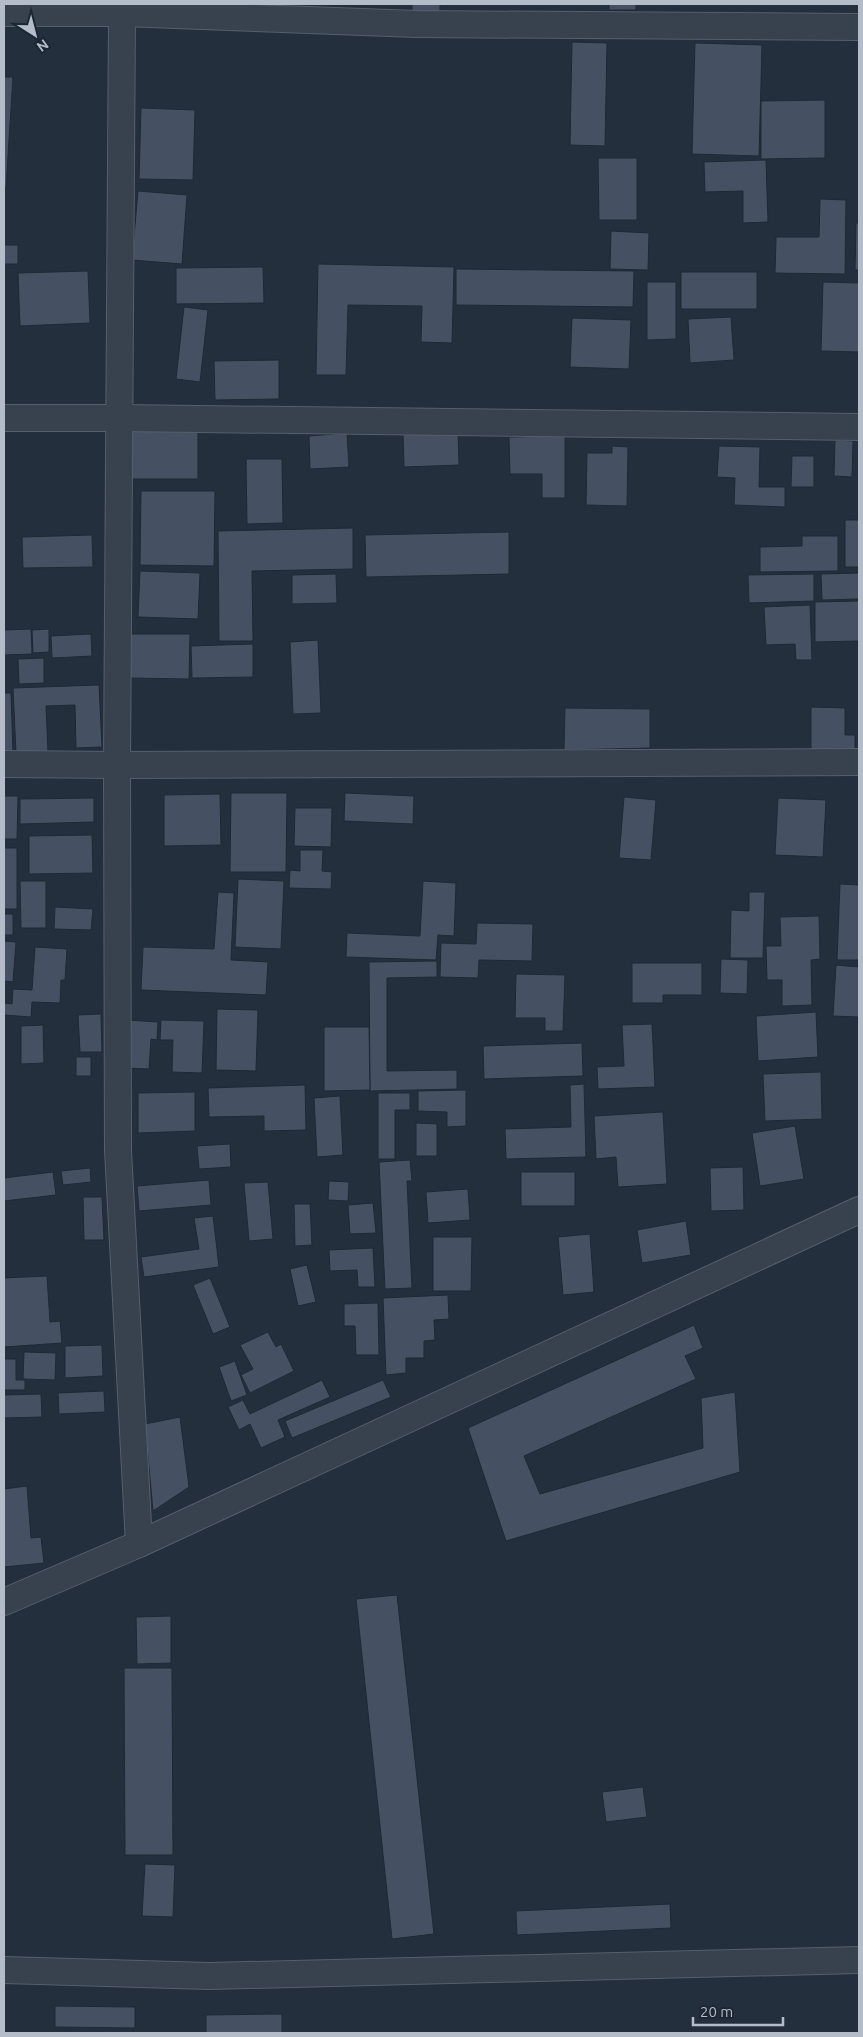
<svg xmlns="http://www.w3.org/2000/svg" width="863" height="2037" viewBox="0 0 863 2037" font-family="Ubuntu,sans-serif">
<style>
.building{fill:#455162;stroke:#1f2835}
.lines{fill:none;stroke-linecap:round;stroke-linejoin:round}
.minor-casing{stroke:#565f6c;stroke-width:28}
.minor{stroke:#38414e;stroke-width:26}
</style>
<rect width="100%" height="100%" fill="#242f3e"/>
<g class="building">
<rect x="412" y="4" width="28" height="8"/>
<rect x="609" y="4" width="27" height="6"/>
<path d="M572,42l35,1 -2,103 -35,-1z"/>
<path d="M695,43l67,2 -3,111 -67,-2z"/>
<path d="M4,77h9l-7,111h-2z"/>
<path d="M825,100v58l-64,1v-58z"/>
<path d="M141,108l54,2 -2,70 -54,-1z"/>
<path d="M598,158h39v62h-38z"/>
<path d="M766,160l2,62 -25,1v-32l-38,1 -1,-30z"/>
<path d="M138,191l49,4 -5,69 -50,-4z"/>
<path d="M820,199l26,1 -1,74 -70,-1 1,-36h43z"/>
<path d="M856,223h3v47h-4z"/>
<path d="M611,231l38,2 -1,37 -38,-1z"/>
<rect x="4" y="245" width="14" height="19"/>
<path d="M318,264l136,3 -2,76 -31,-1 1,-36 -74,-1 -2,70h-30z"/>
<path d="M263,267l1,36 -88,1v-36z"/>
<path d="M456,269l178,2 -1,36 -177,-2z"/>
<path d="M88,271l2,52 -70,3 -2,-53z"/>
<rect x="681" y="272" width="76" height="37"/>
<path d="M647,282h29v57l-29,1z"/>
<path d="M823,282l36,1v69l-38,-1z"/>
<path d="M184,307l24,3 -8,72 -24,-3z"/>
<path d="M731,317l3,43 -44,3 -2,-44z"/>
<path d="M572,318l59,2 -2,49 -59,-2z"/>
<path d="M279,360v39l-64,1 -1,-39z"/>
<rect x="125" y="429" width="73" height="50"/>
<path d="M458,432l1,33 -55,2 -1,-34z"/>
<path d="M347,433l2,34 -39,2 -1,-33z"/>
<path d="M565,436v62h-23v-24h-32l-1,-37z"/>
<path d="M835,440l18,1 -1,36 -18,-1z"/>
<path d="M612,446l16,1 -1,59 -41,-1 1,-52h25z"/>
<path d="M719,446l41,1 -1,40h26v20l-51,-2 1,-27 -18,-1z"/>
<path d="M792,456h22v31h-23z"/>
<path d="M246,459h36l1,64 -36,1z"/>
<path d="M141,491h74l-1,75 -74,-1z"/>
<rect x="845" y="520" width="14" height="47"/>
<path d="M353,528v41l-101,2 1,70h-34l-1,-110z"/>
<path d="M509,532v42l-143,3 -1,-42z"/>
<path d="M92,535l1,32 -70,1 -1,-31z"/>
<path d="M802,536h36v35l-78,1v-25l42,-1z"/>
<path d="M140,571l60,2 -2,46 -60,-2z"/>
<path d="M859,573v26l-37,1 -1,-26z"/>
<path d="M336,574l1,29 -45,1v-29z"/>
<path d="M814,574v27l-65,2 -1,-28z"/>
<path d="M859,601v40l-44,1v-40z"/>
<path d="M810,605l2,55h-16l-1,-16 -29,1 -2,-38z"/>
<path d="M31,629l1,25 -28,1v-25z"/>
<path d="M49,629v23l-16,1 -1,-23z"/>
<path d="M91,634l1,22 -40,2 -1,-22z"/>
<path d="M129,634h61l-1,45 -61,-1z"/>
<path d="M318,640l3,73 -28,1 -3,-72z"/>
<path d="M253,644v33l-61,1 -1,-32z"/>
<path d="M44,658v25l-25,1 -1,-25z"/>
<path d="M99,685l3,62 -26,1 -1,-43 -29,1 2,46 -32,1 -3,-65z"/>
<path d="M4,693h7l2,60h-9z"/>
<path d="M811,707l34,1v27h10v18h-44z"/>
<path d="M565,708l85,1v39l-86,2z"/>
<path d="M231,793h56l-1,79h-56z"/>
<path d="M345,793l69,3 -1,28 -69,-3z"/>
<path d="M220,794l1,51 -57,1v-51z"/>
<path d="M4,796h14l-1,43h-13z"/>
<path d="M624,797l32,3 -5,60 -32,-2z"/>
<path d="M94,798v24l-74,2v-25z"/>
<path d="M778,798l48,2 -3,57 -48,-2z"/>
<path d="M295,808h37l-1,39 -37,-1z"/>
<path d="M92,835l1,38 -64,1v-38z"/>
<rect x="4" y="848" width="13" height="61"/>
<path d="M300,850h23l-1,21 10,1 -1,17 -42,-1 1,-18 10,1z"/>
<path d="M238,879l46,2 -3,68 -46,-2z"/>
<path d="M20,881h26v47h-25z"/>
<path d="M423,881l33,2 -2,53 -16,-1 -2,25 -90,-3 1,-24 73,3z"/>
<path d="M840,884l19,1v75h-22z"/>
<path d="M218,892l16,1 -3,67 37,2 -2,33 -125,-5 2,-43 71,2z"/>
<path d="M749,892h16l-2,66h-33l1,-48 18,1z"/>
<path d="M55,907l38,2 -2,21 -37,-1z"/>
<rect x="4" y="914" width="9" height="21"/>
<path d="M819,916l1,43 -9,1 1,45 -30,1v-26h-15l-1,-34h15l-1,-29z"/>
<path d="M477,923l56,1 -1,37 -53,-1 -1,18 -38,-1 1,-34 35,1z"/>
<path d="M4,941l12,1 -3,40 -9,-1z"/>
<path d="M35,947l32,2 -2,31h-4l-1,23 -28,-1 -1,15 -27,-2v-12l8,1 1,-15 19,1z"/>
<path d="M721,959l27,1 -1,34 -27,-1z"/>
<path d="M437,961v16l-50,1v93l70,-1v19l-87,2 -1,-129z"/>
<path d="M632,963h70v32h-39v8h-31z"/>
<path d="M836,965l23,2v50l-26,-1z"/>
<path d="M516,974l49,1 -2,56h-18v-13h-30z"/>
<path d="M217,1009l41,1 -2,61 -40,-1z"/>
<path d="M816,1012l2,45 -60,4 -2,-45z"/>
<path d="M101,1014l1,38h-22l-2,-37z"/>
<path d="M128,1020l30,2 -1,18 -6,-1 -2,30 -24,-1z"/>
<path d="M161,1020l43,1 -2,52 -30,-1 1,-32h-13z"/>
<path d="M652,1024l3,63 -57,2 -1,-22 27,-1 -2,-41z"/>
<path d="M43,1025l1,38 -23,1v-38z"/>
<path d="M324,1027h45l1,63 -46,1z"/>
<path d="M582,1043l1,33 -99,3 -1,-33z"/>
<rect x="76" y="1057" width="15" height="19"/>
<path d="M821,1072l1,47 -57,2 -2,-47z"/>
<path d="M584,1084l2,73 -80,2 -1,-30 66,-2 -1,-42z"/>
<path d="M305,1085l1,45 -42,1v-15l-55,1 -1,-29z"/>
<path d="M466,1090v36l-19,1v-15l-29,-1v-20z"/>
<path d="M195,1092v39l-57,2v-40z"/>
<path d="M378,1093h32v17h-15v49h-17z"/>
<path d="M340,1096l3,59 -26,2 -3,-59z"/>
<path d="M663,1112l4,72 -49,3 -2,-30 -20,2 -2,-43z"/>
<path d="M416,1123l21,1v32h-21z"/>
<path d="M795,1126l9,53 -44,7 -8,-53z"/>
<path d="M230,1144l1,23 -32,2 -2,-23z"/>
<path d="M410,1160l2,21h-5l5,107 -27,1 -6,-127z"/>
<path d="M743,1167l1,43 -33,1 -1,-43z"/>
<path d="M90,1168l1,14 -28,3 -2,-14z"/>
<path d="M53,1172l3,23 -52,6v-23z"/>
<rect x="521" y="1172" width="54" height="34"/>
<path d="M209,1180l2,25 -72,6 -2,-25z"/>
<path d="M329,1181l20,1 -1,19 -20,-1z"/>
<path d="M268,1182l5,57 -24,2 -5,-58z"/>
<path d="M468,1189l2,31 -42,3 -2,-31z"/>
<path d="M83,1197h19l2,43h-20z"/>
<path d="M373,1203l3,30 -26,1 -2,-29z"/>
<path d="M294,1204h16l2,41 -17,1z"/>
<path d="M213,1216l6,51 -75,10 -3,-20 58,-8 -5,-31z"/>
<path d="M686,1221l5,34 -49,8 -5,-33z"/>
<path d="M590,1234l4,58 -31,3 -5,-58z"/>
<path d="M433,1237h39l-1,54h-38z"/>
<path d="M373,1248l2,39h-17l-1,-17 -27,1 -1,-21z"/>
<path d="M307,1265l9,37 -18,4 -8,-37z"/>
<path d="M47,1276l3,46 10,-1 2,22 -58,4v-69z"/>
<path d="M210,1278l20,49 -17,7 -20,-49z"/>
<path d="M448,1295l1,24 -15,1 1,20 -11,1v17h-18v15l-20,2 -3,-77z"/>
<path d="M378,1303l1,52h-23l-1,-29h-11v-22z"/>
<path d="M694,1325l9,23 -18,8 11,23 -172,77 16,38 163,-46 -2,-50 34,-6 5,80 -234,69 -38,-113z"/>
<path d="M268,1332l8,15 5,-3 13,27 -44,22 -9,-18 12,-6 -13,-24z"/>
<path d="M102,1345l1,31 -38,2v-32z"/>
<path d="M24,1352l32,1 -1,27 -32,-1z"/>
<path d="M4,1359h12v21h9v10h-21z"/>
<path d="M235,1361l12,34 -16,6 -12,-34z"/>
<path d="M322,1380l8,17 -52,23 7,17 -24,11 -11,-24 -11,6 -11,-23 15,-7 7,14z"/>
<path d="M383,1380l8,17 -99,41 -7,-17z"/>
<path d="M104,1391l1,21 -46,2 -1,-21z"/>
<path d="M41,1394l1,23 -38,1v-23z"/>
<path d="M180,1417l9,70 -36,24 -8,-87z"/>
<path d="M27,1486l4,52 10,-1 3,26 -40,4v-78z"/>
<path d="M397,1595l37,339 -42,5 -36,-340z"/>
<path d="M171,1616v47l-34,1 -1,-47z"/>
<path d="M124,1668h48l1,187h-48z"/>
<path d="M643,1787l4,30 -41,5 -4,-30z"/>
<path d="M145,1864l30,1 -2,52 -31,-1z"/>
<path d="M670,1904l1,24 -154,7 -1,-24z"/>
<path d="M55,2006l80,1v21l-80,-1z"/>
<path d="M282,2014v19h-76v-18z"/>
</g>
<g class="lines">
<g class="minor-casing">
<g id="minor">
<path d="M4,13h118l295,11 442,3"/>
<path d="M122,13l-5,752 1,385 21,394"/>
<path d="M4,418h117l738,9"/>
<path d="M4,764l113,1 742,-3"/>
<path d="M4,1602l135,-58 720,-334"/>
<path d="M4,1970l205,6 650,-16"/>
</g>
</g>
<use href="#minor" class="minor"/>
</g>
<rect width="863" height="2037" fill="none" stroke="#b4bcc9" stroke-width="10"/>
<g transform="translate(35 35) rotate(144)" stroke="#1d2633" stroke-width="4" paint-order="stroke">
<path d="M0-4L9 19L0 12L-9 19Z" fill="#b4bcc9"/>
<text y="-8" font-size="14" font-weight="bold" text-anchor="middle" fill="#b4bcc9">N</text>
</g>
<path d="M693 2017v8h90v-8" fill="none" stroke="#b4bcc9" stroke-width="2.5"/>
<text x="700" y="2017" font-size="15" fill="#b4bcc9" stroke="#1d2633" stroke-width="4" paint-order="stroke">20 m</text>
</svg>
